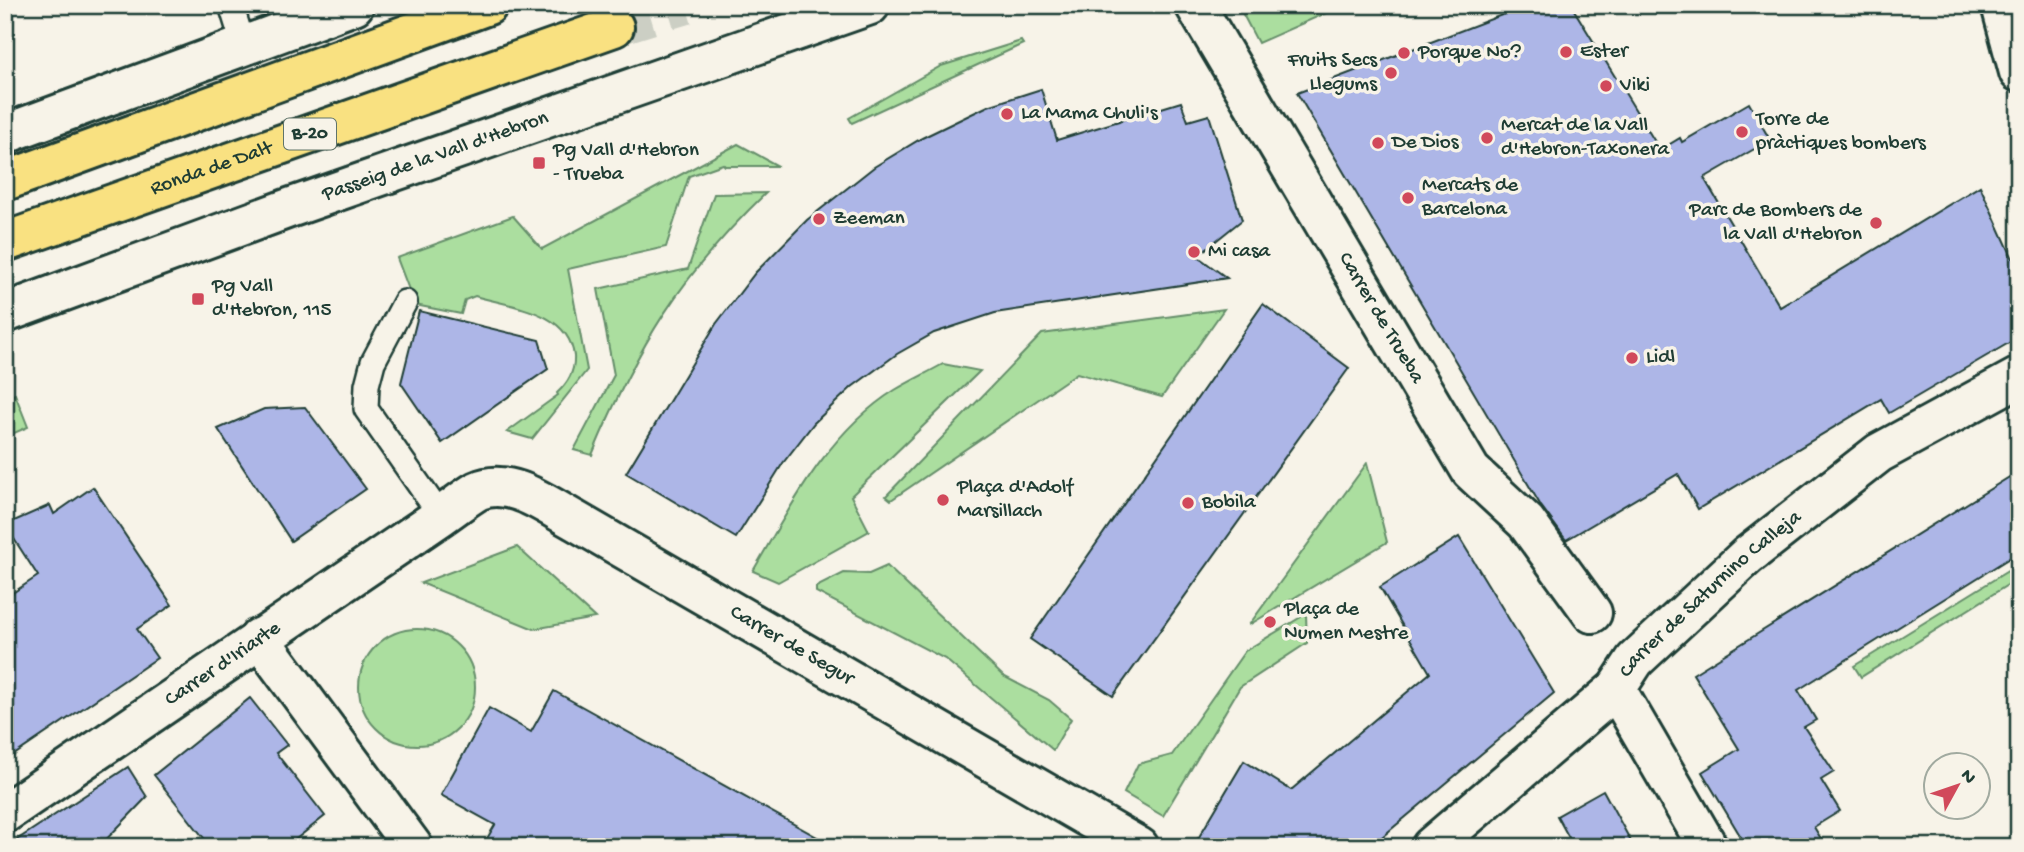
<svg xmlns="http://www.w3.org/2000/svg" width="2024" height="852" viewBox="0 0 2024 852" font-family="'Gochi Hand',sans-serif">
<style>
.green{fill:#abde9f;stroke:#658e6a;stroke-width:2}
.building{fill:#adb6e7;stroke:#1f3d34;stroke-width:2}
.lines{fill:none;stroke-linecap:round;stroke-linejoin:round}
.highway-tunnel{stroke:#cccfc4;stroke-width:38;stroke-dasharray:38 19;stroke-linecap:butt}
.lane-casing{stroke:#1f3d34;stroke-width:28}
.street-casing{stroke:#1f3d34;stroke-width:44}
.secondary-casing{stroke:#1f3d34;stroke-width:44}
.highway-casing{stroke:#1f3d34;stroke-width:44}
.lane{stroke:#f7f3e8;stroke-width:23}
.street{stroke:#f7f3e8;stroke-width:38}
.secondary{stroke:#f7f3e8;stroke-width:38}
.highway{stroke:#f9e181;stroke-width:38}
.poi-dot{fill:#d1495b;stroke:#f7f3e8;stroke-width:2.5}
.labels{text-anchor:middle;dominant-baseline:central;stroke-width:7;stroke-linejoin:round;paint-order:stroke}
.shield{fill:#f7f3e8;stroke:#60746a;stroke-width:2}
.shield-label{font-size:19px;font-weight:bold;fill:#1f3d34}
.poi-label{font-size:21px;fill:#1f3d34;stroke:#f7f3e8;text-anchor:start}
.street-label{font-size:21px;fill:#1f3d34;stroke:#f7f3e8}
</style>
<rect width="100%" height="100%" fill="#f7f3e8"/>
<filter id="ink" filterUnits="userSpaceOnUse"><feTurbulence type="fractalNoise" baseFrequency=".0143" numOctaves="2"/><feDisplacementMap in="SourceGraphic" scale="14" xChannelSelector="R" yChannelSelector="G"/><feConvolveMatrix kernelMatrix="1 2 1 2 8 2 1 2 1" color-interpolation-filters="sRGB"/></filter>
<g filter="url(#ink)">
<g class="green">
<path d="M1238,5h106l-86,38z"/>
<path d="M1021,41l2,3 -171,79 -3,-5 92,-52z"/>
<path d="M738,144l40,22h-53l-2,-2 -34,12 -23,71 -98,22 19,101 -55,69 -25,-7 51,-37 -1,-2c11,-10 18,-22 17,-37 -6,-46 -63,-49 -99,-60l-10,4 -4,14 -46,-9 2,-5 -6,-5 -14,-37 116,-42 29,33z"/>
<path d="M766,193c-86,83 -128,152 -174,262l-18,-5 40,-75 -16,-86 90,-20 26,-75z"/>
<path d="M1224,309l-62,88 -85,-24 -186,127 -5,-4 156,-162z"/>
<path d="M943,364l37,7 -129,125 18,35 -91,51 -25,-11c38,-65 75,-139 142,-181 15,-9 32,-17 48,-26z"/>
<path d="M15,394l13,33 -23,10v-39z"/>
<path d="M1367,463l20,79 -138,83z"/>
<path d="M517,547l78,71 -61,11 -113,-46z"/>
<path d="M2019,564v30l-10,-10 -148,93 -7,-11z"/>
<path d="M887,566l116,110 46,24 22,19 -18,31 -108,-91 -129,-67v-5l28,-14 25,1z"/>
<path d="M1306,614l1,29 -67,44 -77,129 -39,-23 14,-29 34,-9 73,-104z"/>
<circle cx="417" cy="687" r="58"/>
</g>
<g class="building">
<path d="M1528,5h43l89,145 20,-12 2,4 67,-39 21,37 -66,38 76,129 200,-121 39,86v65l-130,76 -8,-14 -183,110 -20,-35 -112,66 -25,-34 -244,-413z"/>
<path d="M1041,89l16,51 124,-38 7,19 21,-6 33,105 -45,36 30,22 -232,35 -61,20 -37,21 -45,33 -38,36 -31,40 -47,75 -110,-65 90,-149 39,-51 52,-53 67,-53 48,-29 66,-32z"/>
<path d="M1263,304l86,64 -236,328 -83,-57z"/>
<path d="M419,311l120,29 9,29 -106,74 -41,-60z"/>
<path d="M305,407l61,82 -75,52 -73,-112 46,-20z"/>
<path d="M2019,471v81l-221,138 18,30 -12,7 30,45 -13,8 19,31 -26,16 12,20h-79l-45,-75 37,-23 -46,-75z"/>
<path d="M93,487l79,118 -35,24 20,29 -152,103v-163l33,-22 -33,-51 45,-20 4,9z"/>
<path d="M1459,537l95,156 -184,154h-177l51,-86 47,29 139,-117 -50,-86z"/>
<path d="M554,691l281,156h-353l13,-22 -54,-30 48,-87 42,24z"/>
<path d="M250,698l37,47 -11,8 49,63 -39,31h-75l-57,-72z"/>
<path d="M128,767l19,30 -48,50h-93z"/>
<path d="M1603,790l31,57h-60l-17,-31z"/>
</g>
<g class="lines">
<path class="highway-tunnel" d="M614,27l72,-22"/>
<g class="lane-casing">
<g id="lane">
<path d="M231,5l13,42"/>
<path d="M405,302l-32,60 -6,23 -1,24 75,107"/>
</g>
</g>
<g class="street-casing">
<g id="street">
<path id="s1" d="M1195,5l276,466 55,51 66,91"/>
<path d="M259,638l154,209"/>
<path d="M1616,689l92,158"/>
<path id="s2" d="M5,813l436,-297c12,-8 24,-18 36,-25 33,-15 69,14 97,29l565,327"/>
<path id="s3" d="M1431,847l185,-158 19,-29 112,-104 132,-103 140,-76"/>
</g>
</g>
<g class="secondary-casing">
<g id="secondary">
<path d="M2001,5l18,67"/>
<path d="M5,134l349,-129"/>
<path id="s4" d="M5,313l287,-106 578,-202"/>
</g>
</g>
<g class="highway-casing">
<g id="highway">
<path d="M5,181l483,-176"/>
<path id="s5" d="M5,242l609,-215"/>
</g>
</g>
<use href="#lane" class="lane"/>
<use href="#street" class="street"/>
<use href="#secondary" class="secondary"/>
<use href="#highway" class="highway"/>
</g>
</g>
<g class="poi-dot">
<circle cx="1566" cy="52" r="7"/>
<circle cx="1404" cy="53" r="7"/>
<circle cx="1391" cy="73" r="7"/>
<circle cx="1606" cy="86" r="7"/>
<circle cx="1007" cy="114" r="7"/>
<circle cx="1742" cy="132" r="7"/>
<circle cx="1487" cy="138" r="7"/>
<circle cx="1378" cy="143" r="7"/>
<rect x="532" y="156" width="14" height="14" rx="3.5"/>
<circle cx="1408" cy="198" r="7"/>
<circle cx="819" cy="219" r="7"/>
<circle cx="1876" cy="223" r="7"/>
<circle cx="1194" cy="252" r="7"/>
<rect x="191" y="292" width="14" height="14" rx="3.5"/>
<circle cx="1632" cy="358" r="7"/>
<circle cx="943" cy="500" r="7"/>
<circle cx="1188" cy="503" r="7"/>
<circle cx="1270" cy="622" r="7"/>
</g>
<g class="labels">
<rect class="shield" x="284" y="118.5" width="52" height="31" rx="5"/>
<g class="shield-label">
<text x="310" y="134">B-20</text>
</g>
<g class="poi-label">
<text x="1580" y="52">Ester</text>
<text x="1418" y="53">Porque No?</text>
<text x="1377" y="61" text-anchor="end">Fruits Secs<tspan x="1377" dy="24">Llegums</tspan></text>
<text x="1620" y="86">Viki</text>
<text x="1021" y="114">La Mama Chuli's</text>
<text x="1756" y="120">Torre de<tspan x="1756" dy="24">pràctiques bombers</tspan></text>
<text x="1501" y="126">Mercat de la Vall<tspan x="1501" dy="24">d'Hebron-Taxonera</tspan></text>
<text x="1392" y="143">De Dios</text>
<text x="553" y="151">Pg Vall d'Hebron<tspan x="553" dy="24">- Trueba</tspan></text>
<text x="1422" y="186">Mercats de<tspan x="1422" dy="24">Barcelona</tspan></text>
<text x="1862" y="211" text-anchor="end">Parc de Bombers de<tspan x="1862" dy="24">la Vall d'Hebron</tspan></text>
<text x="833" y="219">Zeeman</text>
<text x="1208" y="252">Mi casa</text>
<text x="212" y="287">Pg Vall<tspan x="212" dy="24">d'Hebron, 115</tspan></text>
<text x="1646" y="358">Lidl</text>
<text x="957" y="488">Plaça d'Adolf<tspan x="957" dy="24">Marsillach</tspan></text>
<text x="1202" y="503">Bobila</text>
<text x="1284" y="610">Plaça de<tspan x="1284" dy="24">Numen Mestre</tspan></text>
</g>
<g class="street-label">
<text stroke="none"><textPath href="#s4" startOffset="458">Passeig de la Vall d'Hebron</textPath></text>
<text stroke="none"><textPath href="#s5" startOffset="219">Ronda de Dalt</textPath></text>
<text stroke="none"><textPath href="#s1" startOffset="364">Carrer de Trueba</textPath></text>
<text stroke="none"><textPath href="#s3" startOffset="378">Carrer de Saturnino Calleja</textPath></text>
<text stroke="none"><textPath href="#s2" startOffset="928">Carrer de Segur</textPath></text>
<text stroke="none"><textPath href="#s2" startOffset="264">Carrer d'Iriarte</textPath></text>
</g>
</g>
<rect width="2024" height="852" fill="none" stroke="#f7f3e8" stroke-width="28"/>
<rect x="14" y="14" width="1996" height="824" fill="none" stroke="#1f3d34" stroke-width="2.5" filter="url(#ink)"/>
<g transform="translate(1957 786) rotate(50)"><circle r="33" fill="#f7f3e8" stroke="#a1aaa0" stroke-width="2"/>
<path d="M0-5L12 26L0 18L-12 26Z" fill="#d1495b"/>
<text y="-10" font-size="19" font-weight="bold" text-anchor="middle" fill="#1f3d34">N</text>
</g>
</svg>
